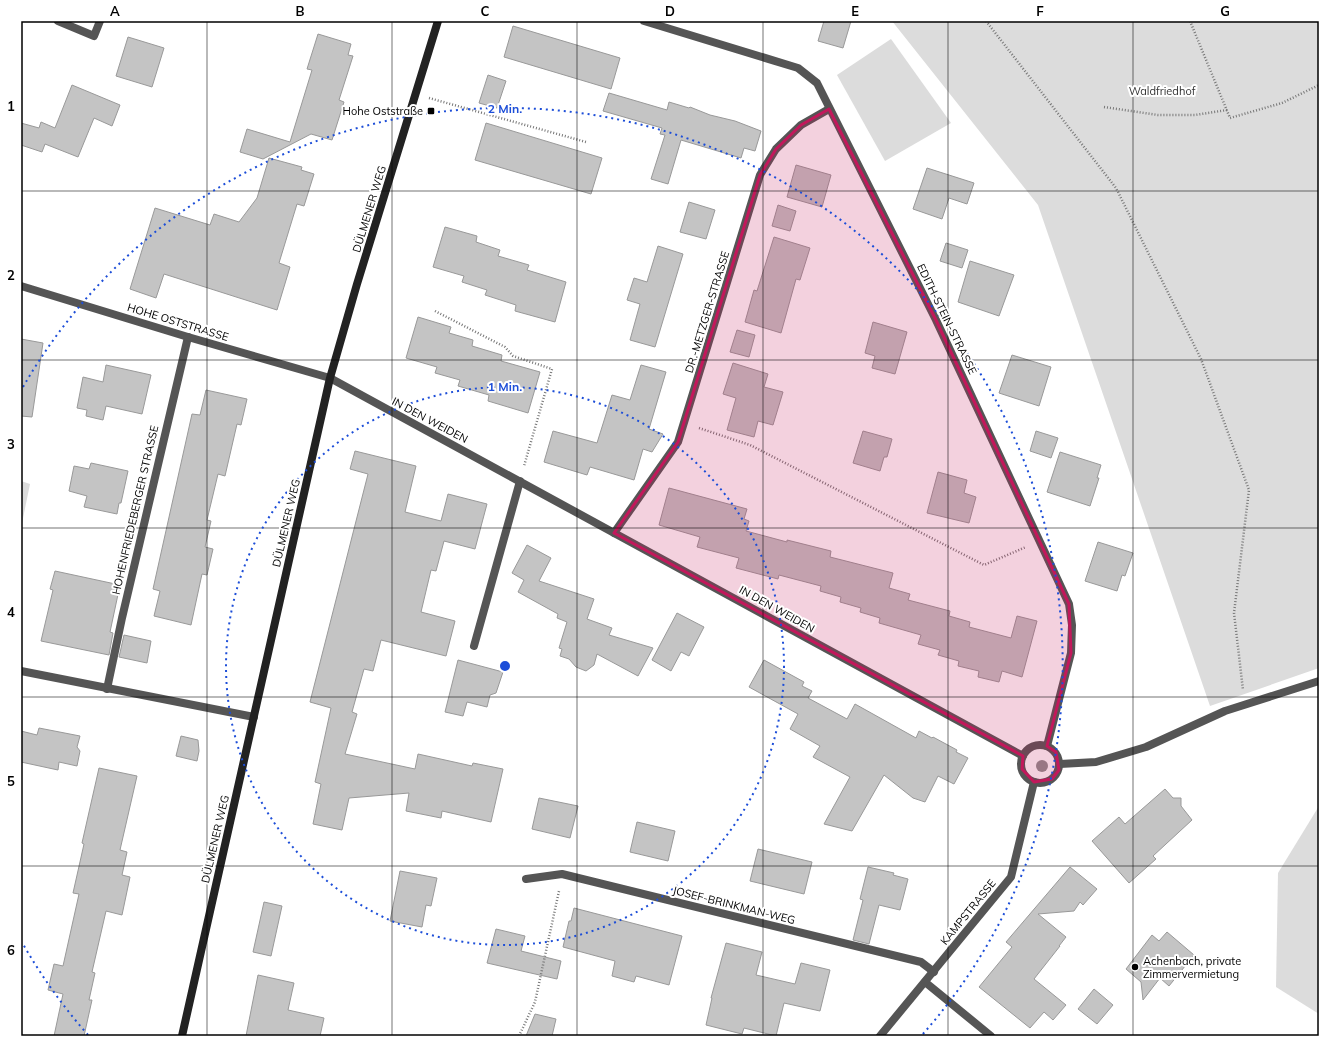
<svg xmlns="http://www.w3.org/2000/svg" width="1340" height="1057" viewBox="0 0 1340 1057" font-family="Mulish,sans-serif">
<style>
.green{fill:#dcdcdc}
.building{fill:#c4c4c4;stroke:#999}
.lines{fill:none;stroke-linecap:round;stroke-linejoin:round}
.path{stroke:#777;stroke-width:2.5;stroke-dasharray:1 2;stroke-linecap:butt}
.lane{stroke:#555;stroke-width:8}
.street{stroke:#555;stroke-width:8}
.secondary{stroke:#222;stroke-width:8}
.tree{fill:#8f8f8f}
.marked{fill:#c2185b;fill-opacity:0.2;stroke:#c2185b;stroke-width:3;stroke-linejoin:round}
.grid{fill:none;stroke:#000;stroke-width:1;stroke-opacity:0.55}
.ring{fill:none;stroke:#1d4ed8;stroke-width:2;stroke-dasharray:2 4}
.poi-dot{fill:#000;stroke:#fff;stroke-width:1.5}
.labels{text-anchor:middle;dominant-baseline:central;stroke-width:4;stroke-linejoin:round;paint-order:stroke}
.park-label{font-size:11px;fill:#333;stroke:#fff}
.poi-label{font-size:11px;fill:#000;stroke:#fff;text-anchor:end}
.street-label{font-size:11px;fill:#000;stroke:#fff}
.centre{fill:#1d4ed8;stroke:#fff;stroke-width:2}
.ring-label{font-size:12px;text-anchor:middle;font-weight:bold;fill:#1d4ed8;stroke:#fff;stroke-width:4;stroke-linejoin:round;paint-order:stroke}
.neatline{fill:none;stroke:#000;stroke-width:1.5}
.grid-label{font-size:13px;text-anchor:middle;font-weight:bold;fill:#000}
</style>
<rect width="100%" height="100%" fill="#fff"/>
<g class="green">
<path d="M892,21h427v647l-109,38 -172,-501z"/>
<path d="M891,39l60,84 -66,38 -48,-86z"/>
<path d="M21,481l9,3 -9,44z"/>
<path d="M1319,806v208l-43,-27 2,-114z"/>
</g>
<g class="building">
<path d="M824,21h27l-8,27 -25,-7z"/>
<path d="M513,26l107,32 -9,31 -107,-32z"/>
<path d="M318,34l33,10 -3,11 5,1 -14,44 5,2 -12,38 -21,-6 -48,25 -23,-7 7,-23 43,13 22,-72 -5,-1z"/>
<path d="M128,37l36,11 -12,39 -36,-11z"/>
<path d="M488,75l18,6 -9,27 -18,-5z"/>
<path d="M72,85l48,20 -8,21 -18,-8 -16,39 -33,-13 -3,8 -21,-7v-22l18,5 2,-6 14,6z"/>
<path d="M609,93l58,17 2,-8 20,6 1,-1 20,8 25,6 26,10 -6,20 -11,-3 -3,10 -60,-18 -13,44 -17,-5 14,-44 -5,-1 2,-6 -59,-17z"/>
<path d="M486,123l116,35 -11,36 -116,-34z"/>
<path d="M269,158l33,9 -1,3 13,4 -10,32 -7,-2 -18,59 11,4 -13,43 -113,-36 -8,24 -26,-9 25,-81 55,17 4,-11 25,8 18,-24z"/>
<path d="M796,165l35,10 -9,32 -35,-10z"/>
<path d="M927,168l47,15 -7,21 -18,-6 -7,21 -29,-10z"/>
<path d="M689,202l26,8 -9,29 -26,-7z"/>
<path d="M778,205l18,6 -6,20 -18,-5z"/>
<path d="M445,227l32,9 -1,6 24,8 -2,6 31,9 -2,5 39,12 -11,40 -40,-11 1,-6 -31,-10 2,-5 -25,-8 2,-6 -31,-9z"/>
<path d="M774,237l36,11 -10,32 -4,-1 -15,54 -36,-11 9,-32 3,1z"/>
<path d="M946,243l22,7 -6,18 -22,-7z"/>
<path d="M658,246l25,8 -28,93 -25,-7 10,-36 -13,-4 7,-22 13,4z"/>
<path d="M970,261l44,14 -15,41 -41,-14z"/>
<path d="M418,317l33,10 -2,6 24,7 -1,6 30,9 -1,6 39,11 -12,41 -40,-12 1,-6 -31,-9 2,-6 -25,-7 2,-6 -31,-9z"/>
<path d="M873,322l34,10 -12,42 -23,-6 3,-12 -10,-3z"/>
<path d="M737,330l18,5 -6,22 -19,-5z"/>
<path d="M21,339l22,4 -11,74 -11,-1z"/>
<path d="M1012,355l39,12 -12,39 -40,-13z"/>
<path d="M733,363l35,11 -4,13 19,5 -10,33 -15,-4 -4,16 -27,-7 9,-32 -13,-4z"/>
<path d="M106,365l45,10 -9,39 -36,-8 -3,14 -17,-4 1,-6 -10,-2 6,-31 20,5z"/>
<path d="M641,365l25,7 -17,57 14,5 -11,18 -9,-3 -9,31 -44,-13 -3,8 -43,-13 9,-31 44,12 15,-48 18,5z"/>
<path d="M206,390l41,9 -6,26 -4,-1 -12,52 -7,-2 -11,46 4,1 -6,26 8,2 -6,26 -5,-1 -11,51 -37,-9 6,-25 -7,-2 39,-175 8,1z"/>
<path d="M863,431l29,8 -5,18h-3l-4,14 -27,-8z"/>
<path d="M1036,431l22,7 -7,20 -21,-7z"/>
<path d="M355,451l61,15 -11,46 36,9 7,-27 39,10 -12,45 -31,-8 -8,30 -5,-1 -10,42 34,9 -9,35 -65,-16 -8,31 -9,-2 -12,43 5,2 -12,40 70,15 3,-15 54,12 1,-3 30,6 -12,53 -49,-11 -1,7 -35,-7 3,-18 -60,5 -7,32 -29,-6 8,-40 -6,-2 16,-74 -21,-6 58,-228 -18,-5z"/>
<path d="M1060,452l41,13 -4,13h2l-9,28 -43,-14z"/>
<path d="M91,463l37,8 -7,32h-2l-2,11 -33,-7 3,-11 -18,-5 5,-25 15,3z"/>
<path d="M938,472l29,8 -3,13 12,4 -7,26 -42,-10z"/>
<path d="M669,488l78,21 -3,10 5,2 -3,10 41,11v-2l44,11 -1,6 63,16 -4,15 21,6 -2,6 42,11 -1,5 21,6 -1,5 42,11 6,-22 20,5 -15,56 -20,-6 -3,11 -21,-5 1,-6 -21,-5 1,-5 -21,-6 2,-5 -22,-6 3,-9 -42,-12 1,-5 -20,-6 1,-4 -21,-6 1,-5 -21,-6 1,-5 -42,-11 -1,4 -42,-11 3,-10 -42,-11 3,-10 -41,-12z"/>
<path d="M1098,542l35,11 -8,23 -3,-1 -5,16 -32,-10z"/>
<path d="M527,545l24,13 -12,23 55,18 -7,20 25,9 -3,7 44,13 -15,28 -41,-22 -3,11 -8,6 -10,-4 -7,-8 -9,-3 2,-7 -3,-1 8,-26 -10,-4 1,-4 -40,-22 6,-12 -12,-7z"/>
<path d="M55,571l65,14 -10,47 3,1 -4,22 -68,-14 12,-51 -3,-1z"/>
<path d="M677,613l27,14 -15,29 -8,-4 -10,19 -19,-11z"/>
<path d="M124,635l27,6 -4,22 -28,-6z"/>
<path d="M458,660l45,12 -7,21 -6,2 -3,12 -20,-5 -4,14 -18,-4z"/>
<path d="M764,660l40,22 -2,4 10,5 -4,7 39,21 8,-15 61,34 3,-7 13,7 1,-1 24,13 -1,2 12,6 -14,26 -16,-8 -13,26 -12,-4 -29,-23 -32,56 -28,-7 26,-47 -37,-20 7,-11 -30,-17 8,-15 -49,-27z"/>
<path d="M39,728l41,8 -3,11 3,4 -3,15 -18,-4 -1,8 -37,-8v-31l16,4z"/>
<path d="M181,736l17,4 1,11 -2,10 -21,-5z"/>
<path d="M99,768l38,8 -17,74 7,2 -5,23 8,2 -8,38 -16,-4 -14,61 3,1 -6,27h3l-8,36h-30l9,-42 -15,-4 6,-26 9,2 16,-72 -6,-1 11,-49 -2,-1z"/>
<path d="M1165,789l8,9h8v8l11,14 -39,36 3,3 -27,24 -37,-42 27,-24 6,7z"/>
<path d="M539,798l39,8 -8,32 -38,-9z"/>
<path d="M637,822l38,9 -7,30 -38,-9z"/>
<path d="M758,849l54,13 -8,32 -54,-13z"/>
<path d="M868,867l26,6 -1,2 15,4 -8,31 -21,-5 -10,39 -16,-4 10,-40 -3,-1z"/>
<path d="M1070,867l27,22 -14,16 -3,-3 -6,9 -36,3 28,23 -7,9h1l-26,33 32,26 -13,15 -9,-8 -14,16 -51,-41 33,-40 -6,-5z"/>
<path d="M400,871l37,7 -6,28 -5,-1 -4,22 -32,-6z"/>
<path d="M264,902l18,4 -11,50 -18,-4z"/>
<path d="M574,908l108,28 -13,49 -33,-9 -2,6 -22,-6 3,-15 -52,-14 6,-26h2z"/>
<path d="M496,929l29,7 -4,15 40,10 -4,18 -70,-16z"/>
<path d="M1167,932l27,23 -25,31 -9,-8 -17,22 -2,-18 -15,-13 26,-34 7,6z"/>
<path d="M726,943l36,9 -6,23 39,9 6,-21 29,7 -10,41 -36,-8 -8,33 -32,-8 -2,6 -36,-9 6,-27h-1z"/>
<path d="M258,975l36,8 -6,27 36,8 -4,18h-74z"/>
<path d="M1094,989l19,16 -16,19 -19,-15z"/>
<path d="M535,1014l21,5 -4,17h-26z"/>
</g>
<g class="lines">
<g class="path">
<path d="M986,21l130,167 85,171 48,131 -15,123 9,77"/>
<path d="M1190,21l40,97 52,-15 37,-18"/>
<path d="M429,98l157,44"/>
<path d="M1104,107l54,8h37l32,-5"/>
<path d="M435,311l70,36 8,9 39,13 -28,97"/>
<path d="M699,428l51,17 234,120 42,-18"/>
<path d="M519,1036l16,-34 24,-111"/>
</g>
<g class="lane">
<path d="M474,646l46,-165"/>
<path d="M107,689l15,-71 66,-281"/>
</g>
<g class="street">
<path d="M58,21l36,15 6,-15"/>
<path d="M644,21l154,47 19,15 119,237 133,284 3,21 -1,28 -24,93"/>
<path d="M21,286l167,51 142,41 693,378"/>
<path d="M614,533l64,-91 82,-267 16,-26 25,-24 28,-16"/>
<path d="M21,671l233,46"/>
<circle cx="1040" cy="764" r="19"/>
<path d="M1060,764l36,-2 50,-15 79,-36 94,-30"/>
<path d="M526,879l36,-5 359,88 13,10"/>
<path d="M925,982l66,54"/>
<path d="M880,1036l131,-159 23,-95"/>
</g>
<path class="secondary" d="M182,1036l148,-658 27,-94 81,-263"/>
</g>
<circle class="tree" cx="1042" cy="766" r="6"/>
<path class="marked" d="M829,109l107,211 133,284 2,49 -24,93 9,6 3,18 -7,9 -18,3 -12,-13 1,-13 -409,-223 64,-91 82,-267 16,-26 25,-24z"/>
<path class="grid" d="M207,21v1015M392,21v1015M577,21v1015M763,21v1015M948,21v1015M1133,21v1015M21,191h1298M21,360h1298M21,528h1298M21,697h1298M21,866h1298"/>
<g class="ring">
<circle cx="505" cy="666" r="279"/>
<path d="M88 1035A557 557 0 0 1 23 944M23 387A557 557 0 1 1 922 1035"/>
</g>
<g class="poi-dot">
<rect x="427" y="107" width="8" height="8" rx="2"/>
<circle cx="1135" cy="967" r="4"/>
</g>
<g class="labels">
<g class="park-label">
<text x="1162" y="91">Waldfriedhof</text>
</g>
<g class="poi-label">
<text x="423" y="111">Hohe Oststraße</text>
<text x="1143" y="961" text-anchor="start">Achenbach, private<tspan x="1143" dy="13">Zimmervermietung</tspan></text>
</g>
<g class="street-label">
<text transform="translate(369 209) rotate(-73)">DÜLMENER WEG</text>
<text transform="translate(707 312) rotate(-73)">DR.-METZGER-STRASSE</text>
<text transform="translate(947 319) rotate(64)">EDITH-STEIN-STRASSE</text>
<text transform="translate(178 322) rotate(17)">HOHE OSTSTRASSE</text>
<text transform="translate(430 420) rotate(28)">IN DEN WEIDEN</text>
<text transform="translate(135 510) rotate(-77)">HOHENFRIEDEBERGER STRASSE</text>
<text transform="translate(286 523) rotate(-77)">DÜLMENER WEG</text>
<text transform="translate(777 609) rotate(29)">IN DEN WEIDEN</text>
<text transform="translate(215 839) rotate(-77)">DÜLMENER WEG</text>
<text transform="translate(734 905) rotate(14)">JOSEF-BRINKMAN-WEG</text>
<text transform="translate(968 912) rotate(-51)">KAMPSTRASSE</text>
</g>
</g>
<circle cx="505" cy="666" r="6" class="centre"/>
<g class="ring-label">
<text x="505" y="113">2 Min.</text>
<text x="505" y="391">1 Min.</text>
</g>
<rect width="1340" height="1057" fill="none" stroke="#ffffff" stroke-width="44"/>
<rect x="22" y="22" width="1296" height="1013" class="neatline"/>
<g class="grid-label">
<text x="115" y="16">A</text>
<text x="300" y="16">B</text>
<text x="485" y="16">C</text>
<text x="670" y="16">D</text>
<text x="855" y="16">E</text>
<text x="1040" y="16">F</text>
<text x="1225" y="16">G</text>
<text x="11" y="111">1</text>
<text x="11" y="280">2</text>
<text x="11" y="449">3</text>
<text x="11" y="617">4</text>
<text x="11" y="786">5</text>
<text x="11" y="955">6</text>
</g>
</svg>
